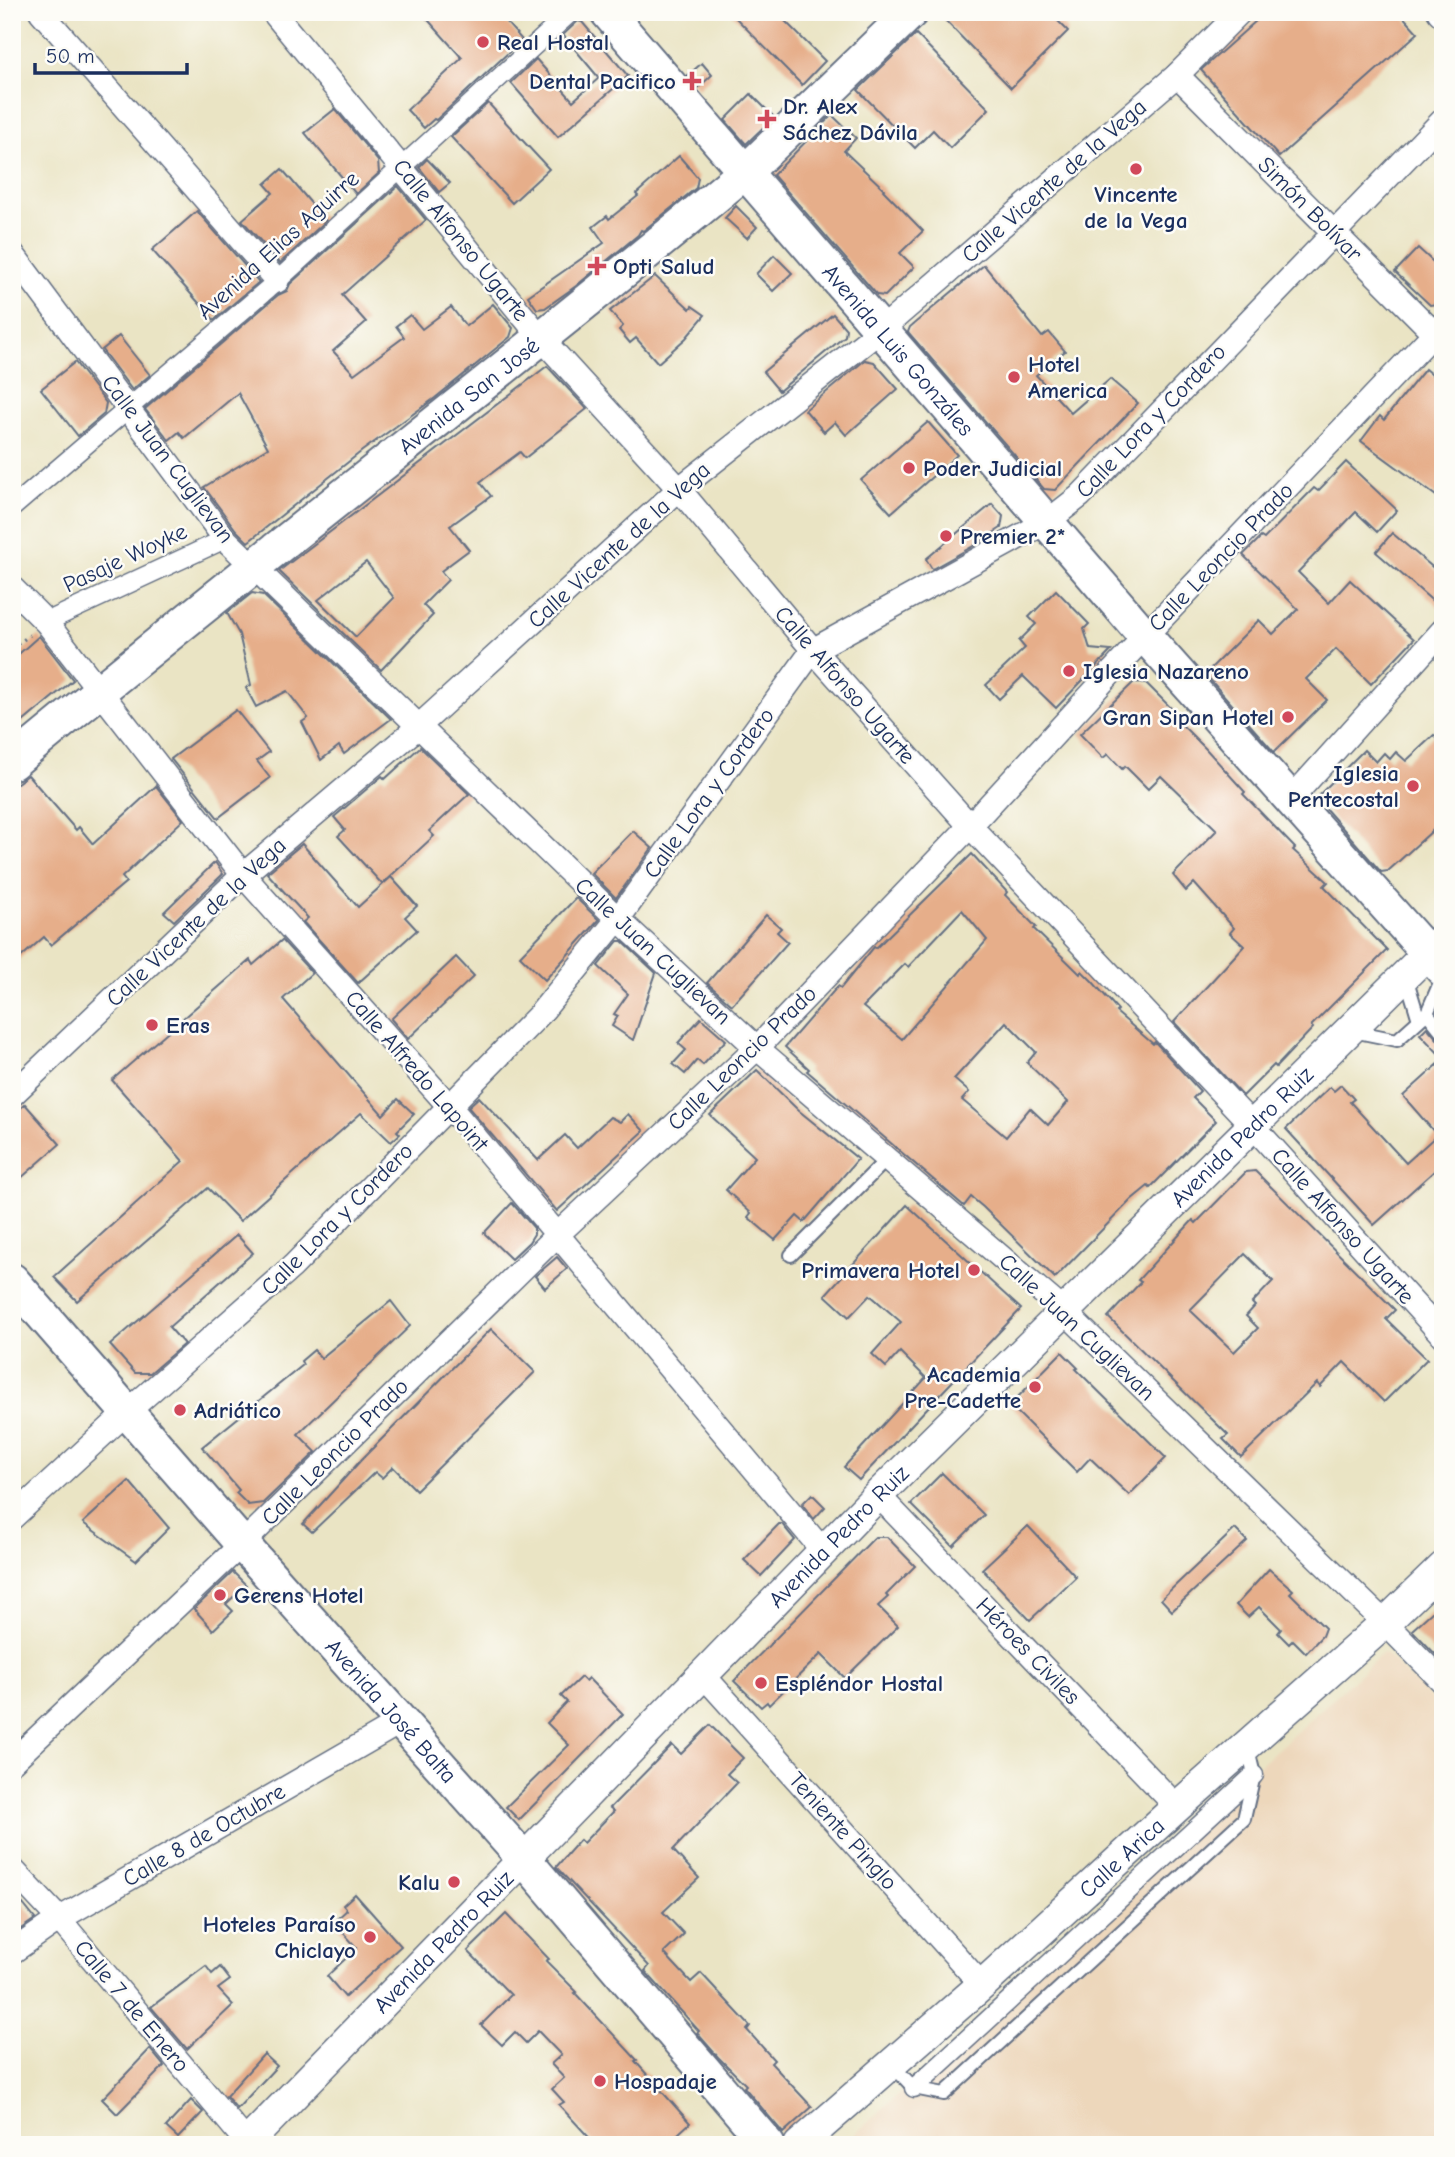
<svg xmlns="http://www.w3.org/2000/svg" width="1455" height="2157" viewBox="0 0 1455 2157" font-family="'Comic Neue',sans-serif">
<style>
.built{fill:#edd7bb}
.building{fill:#e6ae8a;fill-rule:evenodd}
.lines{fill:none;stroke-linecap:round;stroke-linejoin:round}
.service-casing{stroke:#636e82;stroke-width:16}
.pedestrian-casing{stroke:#636e82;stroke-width:21}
.minor-casing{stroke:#636e82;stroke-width:26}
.tertiary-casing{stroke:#636e82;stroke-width:33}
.secondary-casing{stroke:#636e82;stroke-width:37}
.path{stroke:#636e82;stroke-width:3.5;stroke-dasharray:2 5;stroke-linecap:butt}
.service{stroke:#fff;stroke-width:12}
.pedestrian{stroke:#fff;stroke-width:18}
.minor{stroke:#fff;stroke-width:23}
.tertiary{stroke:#fff;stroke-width:30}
.secondary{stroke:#fff;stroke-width:33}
.poi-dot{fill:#d1495b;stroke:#fdfcf7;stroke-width:2.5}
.labels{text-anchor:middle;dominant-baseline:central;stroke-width:5;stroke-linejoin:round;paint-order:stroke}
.poi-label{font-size:23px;font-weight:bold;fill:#1b2f5e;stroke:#fdfcf7;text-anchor:start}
.street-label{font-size:23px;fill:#1b2f5e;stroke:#fdfcf7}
</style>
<rect width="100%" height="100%" fill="#fdfcf7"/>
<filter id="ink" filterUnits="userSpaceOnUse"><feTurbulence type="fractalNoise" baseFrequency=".0143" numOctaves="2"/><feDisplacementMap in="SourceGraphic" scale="14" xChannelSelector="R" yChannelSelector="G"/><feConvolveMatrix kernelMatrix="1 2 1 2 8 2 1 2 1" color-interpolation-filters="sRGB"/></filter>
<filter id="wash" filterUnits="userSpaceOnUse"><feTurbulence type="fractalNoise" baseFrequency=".00686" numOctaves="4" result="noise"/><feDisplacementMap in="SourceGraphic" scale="28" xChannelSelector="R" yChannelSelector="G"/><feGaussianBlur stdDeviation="1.57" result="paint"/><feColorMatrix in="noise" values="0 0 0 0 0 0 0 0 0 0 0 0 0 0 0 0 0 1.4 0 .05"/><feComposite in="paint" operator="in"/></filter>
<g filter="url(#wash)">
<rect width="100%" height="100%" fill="#eae4c4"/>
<path class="built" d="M1384,1652l59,59v434h-600z"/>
<g id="blocks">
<g class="building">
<path d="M421,12h76l25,28 -86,80 -2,-1 -10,9 -17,-18 55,-52z"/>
<path d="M730,12h46l49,49 -23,24z"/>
<path d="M937,12h112l19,19 -57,57z"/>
<path d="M1266,12h133l19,21 -139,124 -78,-87z"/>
<path d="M578,21l4,1 46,54 -70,61 -47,-54 25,-24 37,42 26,-23 -36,-43z"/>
<path d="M916,34l73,75 -39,39 -17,-18 -18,18 -57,-58z"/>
<path d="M702,63l10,12 -14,13 -11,-12z"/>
<path d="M751,94l23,23 -28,27 -21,-24z"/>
<path d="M488,103l61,66 -37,34 -61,-66z"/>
<path d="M335,109l43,52 1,12 -23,21 -51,-61z"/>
<path d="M832,115l24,23 -12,13 40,38 -1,1 40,41 -23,22 14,14 -29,29 -8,-1 -104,-120z"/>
<path d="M679,156l19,22 -2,10 -53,43 -2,-1 -3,5 -62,51 -31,22 -8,1 -9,-13 76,-53 -11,-16 14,-11 2,3 29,-23 -2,-2z"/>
<path d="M427,159l23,24 -11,9 -20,-25z"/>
<path d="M282,169l44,52 -46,42 -38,-43 31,-27 -8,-9z"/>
<path d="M398,186l28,34 -84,75 24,27 -33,29 21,23 50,-37 -8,-11 14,-11 12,14 29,-22 15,19 27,-22 20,24 -3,9 -75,61 -73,53 -114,91 -12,-12 -32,-43 64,-39 -30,-55 -54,45 -5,-6 -10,8 -24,-31 133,-114 9,-4 3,-7z"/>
<path d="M736,206l21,21 -10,11 -22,-20z"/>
<path d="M197,211l62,71 -45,38 -62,-70z"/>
<path d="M1418,248l25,23v32l-13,2 -35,-33z"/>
<path d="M774,255l18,18 -19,18 -17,-17z"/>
<path d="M984,265l58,72 7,-5 16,19 -29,24 35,38 39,-34 28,24 -83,87 -11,-1 -136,-157 2,-5z"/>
<path d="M655,276l35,33 2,-3 13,9 -19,23 -28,25 -22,-25 -6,5 -11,-13 4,-4 -13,-15z"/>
<path d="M833,314l13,15 -1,7 -66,55 -16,-19z"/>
<path d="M119,336l31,39 -18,15 -30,-40z"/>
<path d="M865,360l9,2 24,27 -52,46 -11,-13 -11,10 -19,-22z"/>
<path d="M75,362l31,41 -2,11 -26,22 -37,-47z"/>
<path d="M547,366l40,43 -62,49 -5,-6 -40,30 11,14 -41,30 19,24 -28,21 7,9 -25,25 10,10 -52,55 -102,-99zM366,562l28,36 -38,39 -38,-37z"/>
<path d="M1425,369l18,15v117l-82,-60 19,-25 4,4z"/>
<path d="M928,422l29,33 -66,58 -30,-33z"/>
<path d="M1346,462l51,48 -20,22 -21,-20 -58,60 31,31 21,-23 64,59 -43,45 -35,-35 -30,30 21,21 -53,52 -69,-78 54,-54 14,14 25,-25 -55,-54 18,-18 3,2 50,-51 4,3z"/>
<path d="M992,504l11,12 -2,12 -26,17 -43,24 -6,-10z"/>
<path d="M1392,533l51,43v34l-67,-58z"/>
<path d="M1056,590l33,34 -5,5 6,20 21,2 -55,57 -33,-32 -24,23 -13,-14 39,-37 -6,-7 17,-17 -7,-7z"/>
<path d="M252,593l11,2 128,124 -47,35 -5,-8 -18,14 -19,-38 6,-4 -21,-27 -31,16 -10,-19 5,-3 -12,-51 -12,-21z"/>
<path d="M39,636l34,44 -61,51v-71z"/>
<path d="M1134,682l12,1 31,31 -3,3 32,32 39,43 -2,2 52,54 -2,2 35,32 -4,4 63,64 -76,76 2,2 -37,39 -2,-2 -31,31 -69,-74 70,-76 -14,-13 4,-5 -40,-45 -8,8 -13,-16 44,-45 -56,-54 -13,13 -23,-23 -3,3 -14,-15 -5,4 -23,-24z"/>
<path d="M236,710l33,42 -12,9 13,17 -52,40 -47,-59z"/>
<path d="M1434,735l9,10v76l-55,50 -7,1 -63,-72v-4l46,-46 12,12 8,-9 6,6 6,-7 10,9z"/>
<path d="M420,747l49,47 -40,37 5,5 -52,48 -44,-48 7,-6 -11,-13 48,-41 3,3z"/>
<path d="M28,775l48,55 3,-3 14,17 63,-58 27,34 -61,57 4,5 -75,63 -7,-8 -32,28v-178z"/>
<path d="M633,831l19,17 -36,50 -25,-25z"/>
<path d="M302,844l56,63 33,-30 26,29 -12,11 12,13 -59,53 -55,-61 5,-4 -41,-45z"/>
<path d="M972,854l35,38 -2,3 31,32 -2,2 46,45 2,-3 10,10 26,29 -2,2 37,32 2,-2 45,49 -7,7 23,23 -66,67 -2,-2 -17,14 -76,78 -72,-71 -12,-10 -7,9 -157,-135 2,-2 -24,-22 53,-61 3,2 33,-41 2,1zM962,910l25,30 -85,99 -39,-32 42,-43 3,3zM1006,1022l30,30 -9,11 41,39 -20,23 -18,-17 -24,29 -44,-37 7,-8 -15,-13z"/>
<path d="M215,862l8,12 -49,47 -10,-9z"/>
<path d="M576,898l23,22 -54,60 -25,-24z"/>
<path d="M766,915l15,13 -4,4 11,10 -56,63 -25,-22z"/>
<path d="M282,940l30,33 -29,26 100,116 15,-16 16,15 -17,17 3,3 -9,8 -30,-29 -121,108 -32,-33 -131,113 -23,-24 129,-116 -71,-81 138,-120 3,5z"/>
<path d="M618,941h4l34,32 -23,67 -21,-14 6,-10 -4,-2 14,-20 -30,-28z"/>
<path d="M456,957l18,19 -66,63 -17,-20z"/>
<path d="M701,1018l25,22 -23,25 -6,-5 -12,14 -12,-10 13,-14 -8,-7z"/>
<path d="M1427,1027l10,12 6,3v16l-23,-24z"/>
<path d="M1443,1060v103l-69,62 -88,-96 44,-42 4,4 7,-6 13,14 -4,3 56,61 31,-28 -34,-39z"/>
<path d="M757,1070l41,40 60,49 -54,63 -7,-6 -22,24 -27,-23 3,-4 -25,-23 29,-33 -45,-42z"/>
<path d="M479,1097l59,63 27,-25 12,13 33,-31 10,5 8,-8 16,17 -87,80 -89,-104z"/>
<path d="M25,1104l35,40 -48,42v-70z"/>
<path d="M1255,1171l140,139 -9,9 41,40 -43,43 -40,-40 -24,25 -3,-4 -76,74 -18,-18 5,-4 -120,-118 33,-35 -3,-2 55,-60 3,3 50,-51zM1245,1254l28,27 -21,22 3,3 -9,10 12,12 -24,24 -44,-42z"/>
<path d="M512,1203l22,25v6l-5,8 -18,17 -27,-26z"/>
<path d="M907,1205l114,104 -162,171 -15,-13 82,-89 -26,-26 -14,15 -14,-13 29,-32 -31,-27 -21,22 -24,-22z"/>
<path d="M237,1235l16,18 -84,74 15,17 -34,29h-15l-25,-28z"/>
<path d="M557,1257l10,12 -22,19 -10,-12z"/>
<path d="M391,1301l19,25 -112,108 18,18 -53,51 -15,2 -12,-12 3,-3 -37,-43 101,-82 -2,-4 13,-11 7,8z"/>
<path d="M491,1329l44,43 -119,118 -23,-23 -11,11 -7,-6 -63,60 -9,-8 59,-65z"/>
<path d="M1062,1352l16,16 -2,1 90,89 -37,37 -39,-37 -13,14 -67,-67z"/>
<path d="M942,1473l42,42 -31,31 -42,-42z"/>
<path d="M129,1481l40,47 -33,33 -53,-38z"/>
<path d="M812,1494l13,13 -11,12 -12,-15z"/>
<path d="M779,1524h3l13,16 -34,36 -17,-16z"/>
<path d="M1028,1526l48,51 -46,43 -48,-51z"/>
<path d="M1235,1529l12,12 -75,70 -11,-12z"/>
<path d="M875,1537h12l28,29 -29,29 2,2 -10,9 20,20 -53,52 -24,-24 -52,51 -2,-3 -6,5 -27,-26z"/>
<path d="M1269,1569l24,21 -3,3 35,35 -3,8 -16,17 -13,-13 -4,4 -11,-11 3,-4 -22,-22 -11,10 -12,-12z"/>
<path d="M233,1572l13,13 -20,19 7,7 -20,19 -19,-21z"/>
<path d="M1443,1602v60l-31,-32z"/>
<path d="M581,1677l4,4 3,-3 35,36 -104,106 -13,-13 63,-62 -22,-22 20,-21 -6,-6z"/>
<path d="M710,1725l33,33 -16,16 10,9 -64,67 26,28 -36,34 21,22 -20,19 27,29 10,-9 49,53 -3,4 27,30 -3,3 41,44 -29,26 -39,-46 2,-2 -28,-28 -21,-24 2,-2 -54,-60 4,-5 -93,-99 24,-27 3,3 31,-32 -4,-3 62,-63 9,9z"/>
<path d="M355,1894l46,52 -56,51 -18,-21 30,-28 -18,-20 4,-3 -6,-6 10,-9 -4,-5z"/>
<path d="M23,1904l12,15 -23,16v-21z"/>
<path d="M506,1914l43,45 -3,2 31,31 -2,1 62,67 -2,1 55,62 -24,22h-70l-37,-40 5,-3 -12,-13 12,-11 -13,-14 10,-9 -23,-24 -12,12 -11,-11 -13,13 -21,-20 30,-30 -43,-44z"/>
<path d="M206,1966l6,8 8,-7 10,13 -12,9 15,16 -46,44 -36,-42z"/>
<path d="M150,2049l14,17 -47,48 -15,-15z"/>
<path d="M264,2054l13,12 -40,43 -11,-13z"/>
<path d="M191,2100l12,12 -25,26 -12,-11z"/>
</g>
</g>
</g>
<g filter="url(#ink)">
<use href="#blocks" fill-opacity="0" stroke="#636e82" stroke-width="2"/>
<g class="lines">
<g class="service-casing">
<g id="service">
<path d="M1406,977l13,43"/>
<path d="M1427,1013l16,20"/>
<path d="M1353,1031l44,9 30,-27 16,-37"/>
<path d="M791,1255l96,-96"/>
<path d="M891,2064l23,24 30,6 300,-275 10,-44 -7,-30"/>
</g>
</g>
<g class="pedestrian-casing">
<g id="pedestrian">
<path d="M12,508l265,-227 294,-269"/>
<path d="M46,622l179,-83"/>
<path d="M914,2088l340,-313"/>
</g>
</g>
<g class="minor-casing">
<g id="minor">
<path d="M41,12l236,269"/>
<path d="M273,12l269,327 137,150 134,161 157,176 283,300 190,210"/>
<path d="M1439,12l4,4"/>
<path d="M1177,75l266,267"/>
<path d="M12,253l213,286 393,380 139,129 306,262 322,313 58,59"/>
<path d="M12,588l34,34 197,253 207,232 374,445"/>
<path d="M1290,800l153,-170"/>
<path d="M12,1095l231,-220 175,-148 261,-238 203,-160 295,-254 63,-63"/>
<path d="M878,1495l299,312"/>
<path d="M12,1518l114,-105 167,-147 247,-252 78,-95 195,-269 235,-129 32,-25 363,-376"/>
<path d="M704,1676l278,309"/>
<path d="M12,1762l230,-218 316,-310 199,-186 213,-222 175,-190 298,-312"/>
<path d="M12,1869l47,50 190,226"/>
<path d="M12,1952l47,-33 340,-196"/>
</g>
</g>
<g class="tertiary-casing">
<g id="tertiary">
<path id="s1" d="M245,2145l633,-650 565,-557"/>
<path id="s2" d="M799,2145l183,-160 195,-178 208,-184 58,-56"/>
</g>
</g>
<g class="secondary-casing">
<g id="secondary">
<path id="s3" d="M607,12l538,624 298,334"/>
<path id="s4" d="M12,763c241,-201 492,-390 733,-591l166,-160"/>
<path id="s5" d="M12,1280l230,264 282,315 244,286"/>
</g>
</g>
<path class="path" d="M12,648l18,-13"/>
<use href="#service" class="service"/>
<use href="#pedestrian" class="pedestrian"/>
<use href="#minor" class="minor"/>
<use href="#tertiary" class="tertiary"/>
<use href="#secondary" class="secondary"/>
</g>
</g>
<g class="poi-dot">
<circle cx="483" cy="42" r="7"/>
<path d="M688.5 70.5h7v7h7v7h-7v7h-7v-7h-7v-7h7z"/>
<path d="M763.5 108.5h7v7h7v7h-7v7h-7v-7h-7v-7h7z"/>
<circle cx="1136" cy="169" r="7"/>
<path d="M593.5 255.5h7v7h7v7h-7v7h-7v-7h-7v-7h7z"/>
<circle cx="1014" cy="377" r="7"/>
<circle cx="909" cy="468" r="7"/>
<circle cx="946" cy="536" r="7"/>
<circle cx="1069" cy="671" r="7"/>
<circle cx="1288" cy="717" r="7"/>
<circle cx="1413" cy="786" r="7"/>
<circle cx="152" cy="1025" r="7"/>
<circle cx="974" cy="1270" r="7"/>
<circle cx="1035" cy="1387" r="7"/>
<circle cx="180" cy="1410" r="7"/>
<circle cx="220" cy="1595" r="7"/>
<circle cx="761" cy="1683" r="7"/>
<circle cx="454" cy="1882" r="7"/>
<circle cx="370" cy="1937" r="7"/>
<circle cx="600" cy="2081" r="7"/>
</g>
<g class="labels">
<g class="poi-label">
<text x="497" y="42">Real Hostal</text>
<text x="676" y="81" text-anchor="end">Dental Pacifico</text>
<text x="783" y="106">Dr. Alex<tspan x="783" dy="26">Sáchez Dávila</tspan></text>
<text x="1136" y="194" text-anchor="middle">Vincente<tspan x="1136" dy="26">de la Vega</tspan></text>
<text x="613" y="266">Opti Salud</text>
<text x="1028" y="364">Hotel<tspan x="1028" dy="26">America</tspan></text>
<text x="923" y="468">Poder Judicial</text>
<text x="960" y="536">Premier 2*</text>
<text x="1083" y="671">Iglesia Nazareno</text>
<text x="1274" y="717" text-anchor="end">Gran Sipan Hotel</text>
<text x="1399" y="773" text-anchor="end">Iglesia<tspan x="1399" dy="26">Pentecostal</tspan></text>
<text x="166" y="1025">Eras</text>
<text x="960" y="1270" text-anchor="end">Primavera Hotel</text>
<text x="1021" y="1374" text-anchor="end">Academia<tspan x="1021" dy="26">Pre-Cadette</tspan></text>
<text x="194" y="1410">Adriático</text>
<text x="234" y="1595">Gerens Hotel</text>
<text x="775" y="1683">Espléndor Hostal</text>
<text x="440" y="1882" text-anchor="end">Kalu</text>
<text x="356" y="1924" text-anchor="end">Hoteles Paraíso<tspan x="356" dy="26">Chiclayo</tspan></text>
<text x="614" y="2081">Hospadaje</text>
</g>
<g class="street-label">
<text transform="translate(1054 181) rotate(-41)">Calle Vicente de la Vega</text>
<text transform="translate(1310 209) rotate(45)">Simón Bolívar</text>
<text transform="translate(461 240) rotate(51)">Calle Alfonso Ugarte</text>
<text transform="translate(278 245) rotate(-42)">Avenida Elias Aguirre</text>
<text stroke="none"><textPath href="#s3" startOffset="446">Avenida Luis Gonzáles</textPath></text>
<text stroke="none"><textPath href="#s4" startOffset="586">Avenida San José</textPath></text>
<text transform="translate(1151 421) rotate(-46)">Calle Lora y Cordero</text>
<text transform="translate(168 459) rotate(53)">Calle Juan Cuglievan</text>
<text transform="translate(619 545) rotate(-42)">Calle Vicente de la Vega</text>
<text transform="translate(1221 557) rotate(-46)">Calle Leoncio Prado</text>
<text transform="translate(125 558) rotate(-25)">Pasaje Woyke</text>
<text transform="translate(845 685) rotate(49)">Calle Alfonso Ugarte</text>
<text transform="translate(709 793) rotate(-54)">Calle Lora y Cordero</text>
<text transform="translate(196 922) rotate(-43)">Calle Vicente de la Vega</text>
<text transform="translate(653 951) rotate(43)">Calle Juan Cuglievan</text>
<text transform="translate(742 1058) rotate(-44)">Calle Leoncio Prado</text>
<text transform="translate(417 1071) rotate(49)">Calle Alfredo Lapoint</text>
<text stroke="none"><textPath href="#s1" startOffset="1418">Avenida Pedro Ruiz</textPath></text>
<text transform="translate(337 1219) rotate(-45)">Calle Lora y Cordero</text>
<text transform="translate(1343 1226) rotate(48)">Calle Alfonso Ugarte</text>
<text transform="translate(1077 1327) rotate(43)">Calle Juan Cuglievan</text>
<text transform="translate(335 1452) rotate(-45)">Calle Leoncio Prado</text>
<text stroke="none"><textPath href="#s1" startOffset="850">Avenida Pedro Ruiz</textPath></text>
<text transform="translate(1028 1651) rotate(46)">Héroes Civiles</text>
<text stroke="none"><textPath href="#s5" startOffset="574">Avenida José Balta</textPath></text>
<text transform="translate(843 1831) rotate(48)">Teniente Pinglo</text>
<text transform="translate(204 1835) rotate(-30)">Calle 8 de Octubre</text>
<text stroke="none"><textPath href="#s2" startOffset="432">Calle Arica</textPath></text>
<text stroke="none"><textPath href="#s1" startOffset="284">Avenida Pedro Ruiz</textPath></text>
<text transform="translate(132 2006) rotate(50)">Calle 7 de Enero</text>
</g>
</g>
<rect width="1455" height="2157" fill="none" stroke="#fdfcf7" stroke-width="42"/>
<path d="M35 63v10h152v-10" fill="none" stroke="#1b2f5e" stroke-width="3.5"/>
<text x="46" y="63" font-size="21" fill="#1b2f5e" stroke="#fdfcf7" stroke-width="5" paint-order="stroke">50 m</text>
</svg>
